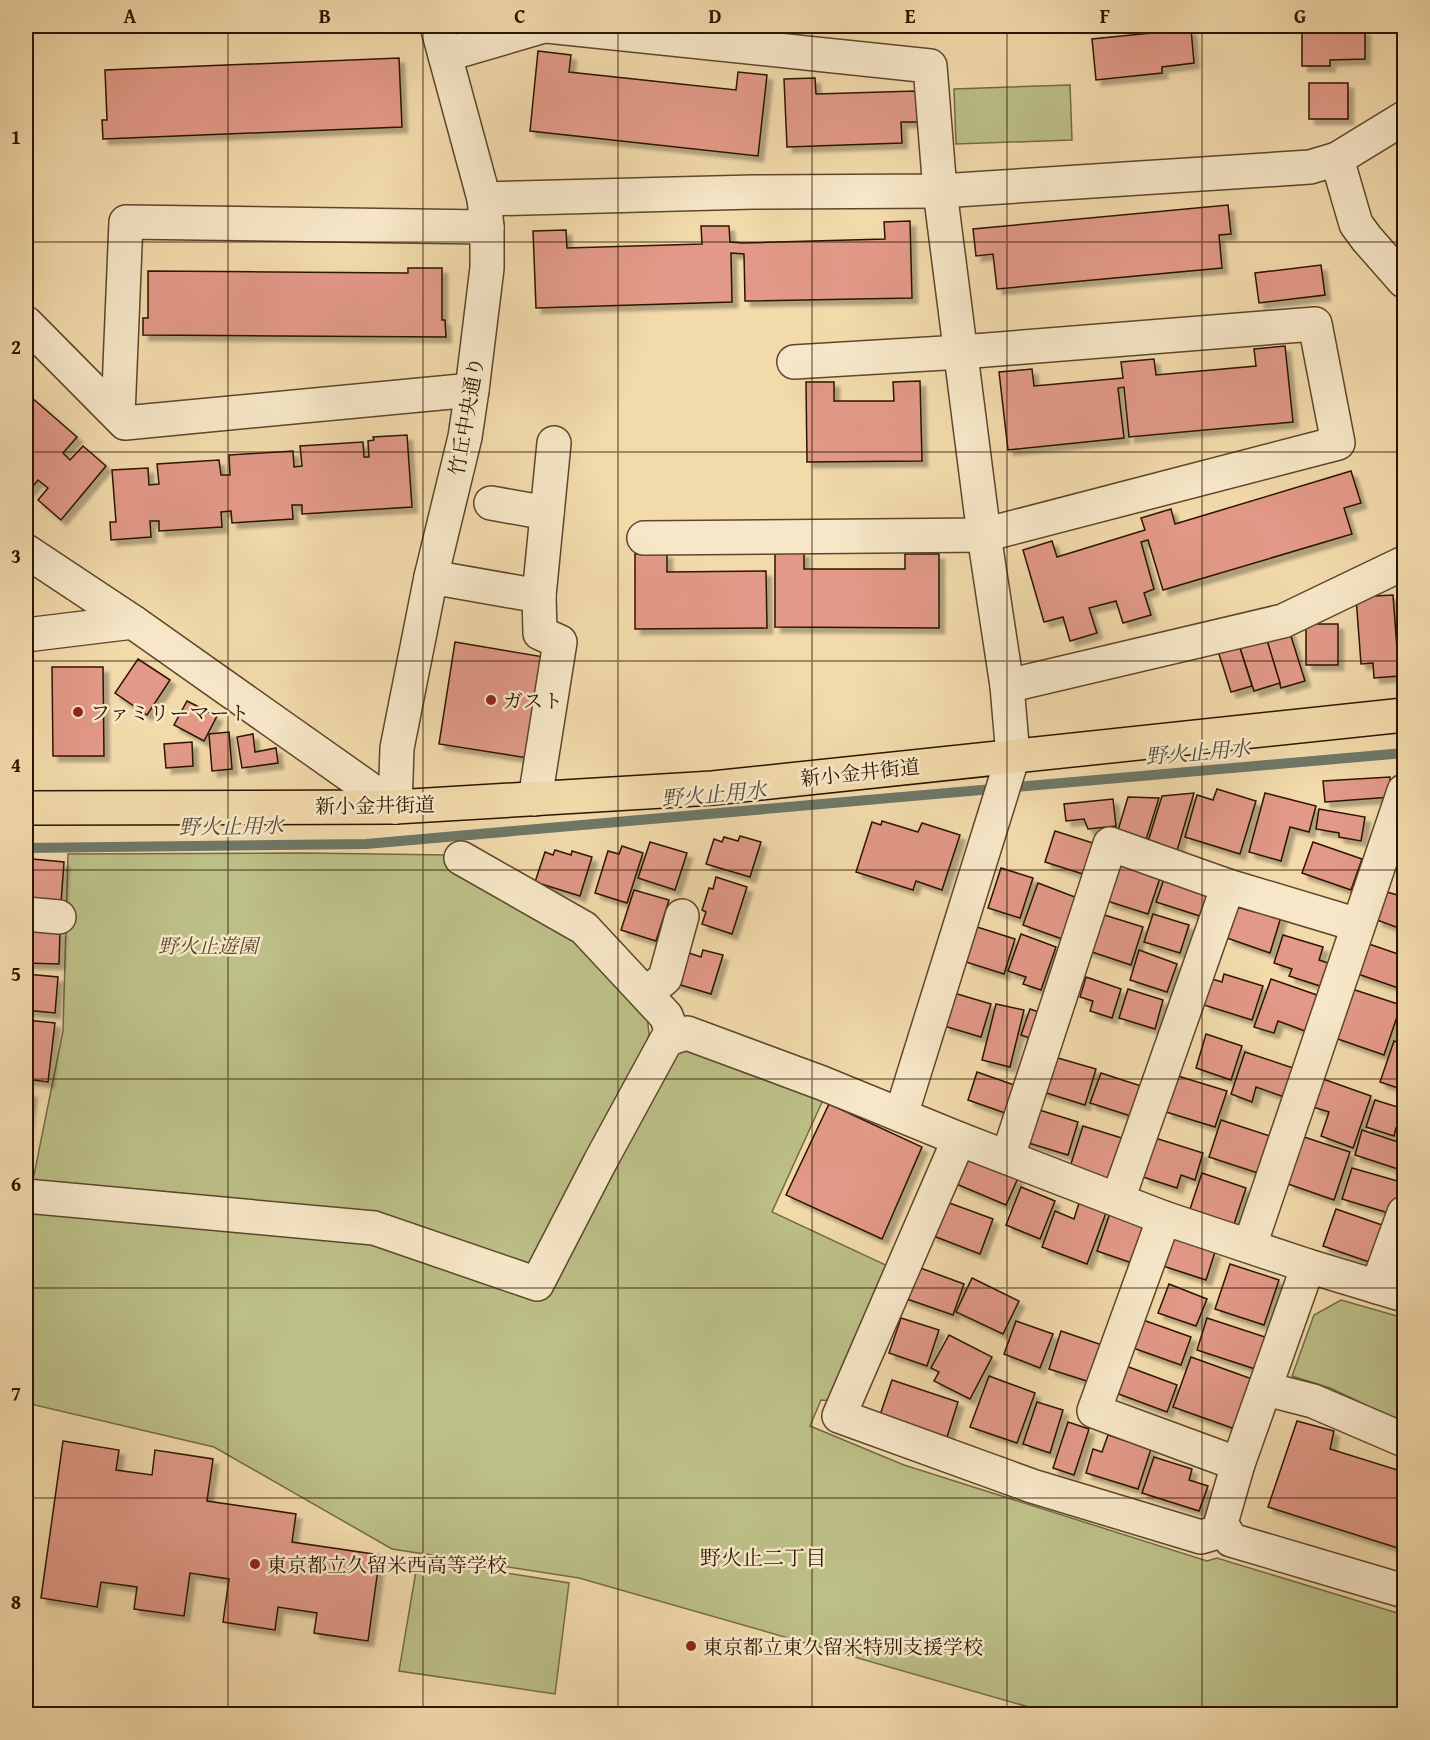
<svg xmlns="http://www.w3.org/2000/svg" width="1430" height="1740" viewBox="0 0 1430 1740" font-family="'Gentium Book Plus','Noto Serif JP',serif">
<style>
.green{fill:#bcbf87;stroke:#746a44;stroke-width:1.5}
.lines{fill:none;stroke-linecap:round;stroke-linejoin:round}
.stream{stroke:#6e7868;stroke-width:10}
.building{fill:#e29987;stroke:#2b1400;stroke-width:1.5;filter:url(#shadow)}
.minor-casing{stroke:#5d462b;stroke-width:36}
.major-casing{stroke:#2b1400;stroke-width:36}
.minor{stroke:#f7e7c8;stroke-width:33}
.major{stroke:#f2daab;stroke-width:33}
.grid{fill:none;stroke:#2b1400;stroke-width:1.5;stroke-opacity:0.55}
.poi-dot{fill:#8f2418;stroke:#f7e7c8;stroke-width:2}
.labels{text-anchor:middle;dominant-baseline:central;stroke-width:5;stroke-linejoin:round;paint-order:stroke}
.street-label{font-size:20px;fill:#2b1400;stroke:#f7e7c8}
.poi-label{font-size:20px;fill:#2b1400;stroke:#f7e7c8;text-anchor:start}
.park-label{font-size:20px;font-style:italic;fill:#564728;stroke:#f7e7c8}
.water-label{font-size:21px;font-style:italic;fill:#524e3d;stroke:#f7e7c8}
.neighbourhood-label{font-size:21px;fill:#2b1400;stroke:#f7e7c8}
.neatline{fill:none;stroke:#2b1400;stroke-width:2}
.grid-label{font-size:20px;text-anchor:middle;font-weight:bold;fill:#2b1400}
</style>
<defs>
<filter id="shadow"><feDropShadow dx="5.5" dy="5.5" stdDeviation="1.5" flood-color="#0004"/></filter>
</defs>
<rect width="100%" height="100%" fill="#f2daab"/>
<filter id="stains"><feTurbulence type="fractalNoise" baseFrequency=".00333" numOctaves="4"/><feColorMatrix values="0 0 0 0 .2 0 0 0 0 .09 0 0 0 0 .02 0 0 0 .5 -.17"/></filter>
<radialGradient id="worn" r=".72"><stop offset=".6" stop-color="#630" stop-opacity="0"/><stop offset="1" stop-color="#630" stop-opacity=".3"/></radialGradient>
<g class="green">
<path d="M1070,85l2,55 -116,4 -2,-55z"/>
<path d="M304,853l145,2 127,81 71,78 2,21 -48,124 80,-114 142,55 -51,112 118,55 -58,134 -11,-1 -11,26 94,39 303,96 10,-3 187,57v99h-351l-474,-136 -187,-29 -178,-102 -188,-44v-172l6,-17 11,-8 278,14 -140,-27 -148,-13 30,-149 5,-177z"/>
<path d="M1341,1300l63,18v105l-74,-35 -38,-12 22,-61z"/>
<path d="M418,1559l151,24 -14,111 -156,-23z"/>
</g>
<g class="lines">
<path class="stream" d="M26,848l340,-4 1038,-91"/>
</g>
<g class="building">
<path d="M1191,29l3,34 -32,4v6l-66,7 -4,-41z"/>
<path d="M1302,30h63v29l-35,1v6h-28z"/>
<path d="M538,51l33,4 -2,17 167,18 2,-18 29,3 -9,81 -228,-25z"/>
<path d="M399,58l3,69 -299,12 -1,-19h5l-2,-50z"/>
<path d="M815,78l1,16 100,-3 2,31h-17l1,21 -115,4 -3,-68z"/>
<rect x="1309" y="83" width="39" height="36"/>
<path d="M1228,205l3,29 -12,1 3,33 -225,21 -4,-35 -17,2 -3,-27z"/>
<path d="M910,221l2,77 -167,3 -1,-47 -13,-1 1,49 -196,6 -3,-77 33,-1 1,18 135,-4 -1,-18h28l1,16 13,1 142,-4 -1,-17z"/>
<path d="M1321,265l4,30 -66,8 -4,-30z"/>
<path d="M408,268h34v52h3l1,17 -303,-2v-17h5v-47l260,2z"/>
<path d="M1285,346l8,76 -164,15 -5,-50 -6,1 6,50 -116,12 -9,-78 33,-3 2,17 89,-8 -2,-16 33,-3 2,16 100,-9 -2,-17z"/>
<path d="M920,381l2,80 -115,1 -1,-80h28v19h60l-1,-19z"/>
<path d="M31,397l46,40 -14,16 7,7 13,-14 23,20 -45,54 -23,-20 10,-12 -10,-8 -8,10 -4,-4v-82z"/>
<path d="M407,435l5,72 -110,7v-9h-10l1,14 -61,4 -1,-12 -10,1 1,15 -63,4v-10h-9l1,16 -40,3 -1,-18h6l-4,-52 36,-2 1,17 10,-1 -2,-20 62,-4 2,15h9l-1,-20 64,-4 1,16 8,-1 -2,-20 63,-4 1,15h5l-1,-16 6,-1 -1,-3z"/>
<path d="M1351,471l10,32 -17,5 8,26 -189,56 -15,-50 -7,2 13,47 -10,4 7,22 -28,8 -7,-22 -27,7 8,25 -27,8 -7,-24 -19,5 -21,-72 29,-9 5,16 88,-27 -4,-12 30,-9 4,15z"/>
<path d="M775,552h29v17h101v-15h34v74l-164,-1z"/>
<path d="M667,553v19l99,-1 1,57 -132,1v-75z"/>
<path d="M1393,595l6,81 -25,2 -1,-15 -12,1 -5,-67z"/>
<rect x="1306" y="624" width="32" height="41"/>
<path d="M1289,630l16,51 -24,7 -15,-51z"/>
<path d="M1266,637l14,46 -26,8 -15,-46z"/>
<path d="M455,642l89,15 -16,101 -89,-14z"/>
<path d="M1239,645l13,41 -21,6 -13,-41z"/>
<path d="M138,659l32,21 -23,35 -32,-22z"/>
<path d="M52,667h51l1,89h-51z"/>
<path d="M187,701l30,15 -13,25 -30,-16z"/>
<path d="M229,732l3,37 -20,2 -3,-37z"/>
<path d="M253,734l2,18 21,-4 2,15 -36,5 -5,-31z"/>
<path d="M192,742l1,24 -27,2 -2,-24z"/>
<path d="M1390,777l1,20 -66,5 -2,-21z"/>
<path d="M1217,789l39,12 -16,53 -55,-17 12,-42 16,5z"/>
<path d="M1194,793l-18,61 -29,-9 15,-49z"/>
<path d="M1265,793l51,13 -7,26 -19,-5 -9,34 -32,-9z"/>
<path d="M1128,797l31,1 -15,48 -28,-9z"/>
<path d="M1113,799l3,27 -28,3 -4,-10 -18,2 -2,-17z"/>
<path d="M1319,809l46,8 -4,24 -22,-4v-4l-23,-4z"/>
<path d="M882,821l36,11 4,-9 38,12 -18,55 -26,-9 -3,9 -57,-18 16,-50 9,3z"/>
<path d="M1055,831l41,13 -10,31 -41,-13z"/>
<path d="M740,836l21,6 -11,35 -44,-13 8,-25 8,3 2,-5 14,4z"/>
<path d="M650,842l37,11 -12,37 -37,-12z"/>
<path d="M1313,842l49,17 -11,31 -49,-17z"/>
<path d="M622,846l21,7 -16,50 -32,-10 13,-42 11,3z"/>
<path d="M555,850l16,5 1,-4 20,6 -12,39 -45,-14 10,-30 8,3z"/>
<path d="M32,859l32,3 -3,41 -32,-3z"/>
<path d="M1118,865l42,13 -12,36 -41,-13z"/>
<path d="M1001,868l32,10 -13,40 -32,-10z"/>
<path d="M1165,876l46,15 -8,26 -47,-15z"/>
<path d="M716,877l31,10 -15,47 -30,-10 4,-12 -4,-2 7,-22 4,1z"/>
<path d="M1038,883l42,16 -15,41 -42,-15z"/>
<path d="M634,890l35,10 -13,41 -35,-11z"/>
<path d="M1387,892l17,5v-2v35l-27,-10z"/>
<path d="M1237,907l17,5 3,-3 24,8 -11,36 -43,-15z"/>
<path d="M1098,913l45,14 -12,38 -45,-15z"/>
<path d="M1153,914l36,11 -9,28 -36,-11z"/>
<path d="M977,927l38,12 -11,35 -38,-12z"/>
<path d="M28,928l32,2 -1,34 -33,-1z"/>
<path d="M1021,934l35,13 -15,43 -18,-6 3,-7 -18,-6z"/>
<path d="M1283,935l40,12 -4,13 9,3 -8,23 -31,-10 3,-7 -18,-6z"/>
<path d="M1366,943l38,13v34l-49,-17z"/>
<path d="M703,950l20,5 -12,39 -37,-11 9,-32 18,6z"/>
<path d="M1139,950l38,14 -10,28 -37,-12z"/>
<path d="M26,974l32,3 -3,36 -29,-3z"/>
<path d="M1224,974l39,12 -11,34 -48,-15 8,-26 10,3z"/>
<path d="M1086,977l35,12 -9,29 -22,-7 3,-10 -13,-4z"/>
<path d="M1271,979l46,16 -12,36 -27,-10 -4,12 -20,-6z"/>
<path d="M1128,989l35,11 -8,29 -36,-11z"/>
<path d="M1352,989l49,16 -17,50 -49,-17z"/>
<path d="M954,993l37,11 -10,33 -37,-11z"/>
<path d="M996,1004l28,6 -14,57 -28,-7z"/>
<path d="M1030,1009l12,4 -10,26 -11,-4z"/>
<path d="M26,1020l29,3 -7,59 -22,-3z"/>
<path d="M1206,1034l36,12 -11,34 -35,-12z"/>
<path d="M1394,1041l10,3v46l-24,-8z"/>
<path d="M1245,1052l51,17 -9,29 -31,-11 -4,15 -21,-8z"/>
<path d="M1051,1056l45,13 -11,36 -45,-14z"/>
<path d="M977,1072l40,14 -9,28 -40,-14z"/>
<path d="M1101,1073l43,14 -10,30 -44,-14z"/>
<path d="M1178,1076l49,15 -12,36 -49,-15z"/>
<path d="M1323,1079l48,17 -18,52 -32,-12 8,-24 -16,-5z"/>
<path d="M26,1091l6,1 -6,42z"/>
<path d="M1375,1100l29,9v22l-8,-3 -2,8 -28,-9z"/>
<path d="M829,1104l93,43 -40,92 -96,-44z"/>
<path d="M1033,1108l45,14 -10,33 -46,-14z"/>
<path d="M1221,1120l52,17 -12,37 -52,-17z"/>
<path d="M1083,1126l42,13 -13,41 -42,-13z"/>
<path d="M1362,1130l42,14v27l-49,-16z"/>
<path d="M1304,1137l46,15 -16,48 -46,-16z"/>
<path d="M1155,1138l48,15 -8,27 -14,-5 -4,13 -34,-11z"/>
<path d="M965,1156l53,22 -12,27 -52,-22z"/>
<path d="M1352,1168l49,14 -9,32 -50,-15z"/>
<path d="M1202,1173l44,15 -13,39 -44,-15z"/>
<path d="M1021,1187l34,14 -15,38 -34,-14z"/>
<path d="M944,1201l49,18 -13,35 -49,-19z"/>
<path d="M1079,1203l27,10 -19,51 -45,-17 13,-36 19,8z"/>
<path d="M1336,1209l49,17 -13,37 -49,-17z"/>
<path d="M1110,1213l35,12 -13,38 -35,-12z"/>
<path d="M1172,1238l43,14 -9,28 -43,-14z"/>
<path d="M1230,1264l49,16 -15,45 -49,-16z"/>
<path d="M915,1266l49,18 -11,31 -49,-17z"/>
<path d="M972,1278l47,23 -16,33 -47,-22z"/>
<path d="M1169,1284l38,15 -11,27 -38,-13z"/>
<path d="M901,1318l38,12 -12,36 -38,-13z"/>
<path d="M1207,1318l61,20 -10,32 -61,-20z"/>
<path d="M1143,1320l48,17 -10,28 -48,-17z"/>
<path d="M1016,1321l37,13 -13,34 -36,-14z"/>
<path d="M1061,1331l41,14 -12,37 -41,-13z"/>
<path d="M949,1335l43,22 -22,42 -36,-18 5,-9 -8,-4z"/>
<path d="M1191,1357l61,22 -17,50 -62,-22z"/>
<path d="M1126,1366l51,19 -10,27 -51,-19z"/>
<path d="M989,1376l46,17 -18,50 -47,-16z"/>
<path d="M892,1380l66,22 -11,35 -67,-22z"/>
<path d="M1037,1402l26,8 -13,43 -27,-9z"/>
<path d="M1297,1421l37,10 -4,18 74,23v78l-136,-43z"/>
<path d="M1068,1422l21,7 -15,46 -21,-7z"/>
<path d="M1108,1435l43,14 -13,40 -52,-16 7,-24 9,3z"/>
<path d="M63,1441l56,9 -3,20 36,5 3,-25 58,9 -6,42 89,13 -4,28 88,13 -12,86 -54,-8 3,-20 -39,-6 -3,23 -52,-8 6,-43 -39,-6 -6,43 -50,-7 3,-22 -36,-5 -4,25 -56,-9z"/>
<path d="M1154,1457l38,12 -3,11 19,6 -9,25 -57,-18z"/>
</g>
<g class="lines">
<g class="minor-casing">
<g id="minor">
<path d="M547,26l383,40 10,125 44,344 23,151 6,70 -112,359"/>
<path d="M445,55l99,-29"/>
<path d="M1337,159l19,65 11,15 37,42"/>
<path d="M484,199l269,-7 187,-1 370,-24 27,-8 67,-41"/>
<path d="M26,323l99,100 347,-33"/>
<path d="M118,415l8,-193 361,5"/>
<path d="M491,503l56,10"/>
<path d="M644,538l340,-3 354,-92 -23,-119 -354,28 -167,10"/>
<path d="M26,551l107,71 262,185"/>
<path d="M431,577l108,19"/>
<path d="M26,635l107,-13"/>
<path d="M1007,686l276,-65 121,-58"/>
<path d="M535,799l25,-157 -20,-9 -1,-37 15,-153"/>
<path d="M395,807l2,-59 34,-171 34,-140 7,-47 15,-122v-41l-3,-28 -47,-173"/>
<path d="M461,858l123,70 82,88 8,21"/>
<path d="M26,914l33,3"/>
<path d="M646,994l19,-16 17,-62"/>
<path d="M959,1139l-120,277 193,70 169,51 24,-7"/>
<path d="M1008,1156l102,-312 118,42 130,39"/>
<path d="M26,1196l348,32 163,56 63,-122 67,-123 20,-6 135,50 137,56 205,79 144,48 96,29"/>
<path d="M1118,1199l110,-313"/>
<path d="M1164,1218l-70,193 144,53"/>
<path d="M1250,1245l154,-454"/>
<path d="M1308,1266l-70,198 -17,59 10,17 173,51"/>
<path d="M1377,1287l27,-74"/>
<path d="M1266,1389l47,12 91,39"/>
</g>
</g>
<g class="major-casing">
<path id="major" d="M26,808l369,-1 318,-19 691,-73"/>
</g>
<use href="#minor" class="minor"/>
<use href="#major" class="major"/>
</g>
<path class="grid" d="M228,26v1688M423,26v1688M618,26v1688M812,26v1688M1007,26v1688M1202,26v1688M26,242h1378M26,452h1378M26,661h1378M26,870h1378M26,1079h1378M26,1288h1378M26,1498h1378"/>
<g class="poi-dot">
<circle cx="491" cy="700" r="6"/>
<circle cx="78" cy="712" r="6"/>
<circle cx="255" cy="1564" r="6"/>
<circle cx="691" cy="1646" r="6"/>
</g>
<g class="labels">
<g class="street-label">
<text transform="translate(466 416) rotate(-80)">竹丘中央通り</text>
<text transform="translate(860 772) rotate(-6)">新小金井街道</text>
<text transform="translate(375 805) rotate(-1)">新小金井街道</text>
</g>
<g class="poi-label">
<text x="503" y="700">ガスト</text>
<text x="90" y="712">ファミリーマート</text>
<text x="267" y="1564">東京都立久留米西高等学校</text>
<text x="703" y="1646">東京都立東久留米特別支援学校</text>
</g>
<g class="park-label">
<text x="208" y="945">野火止遊園</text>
</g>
<g class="water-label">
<text transform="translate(1198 752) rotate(-5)">野火止用水</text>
<text transform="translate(714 794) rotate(-5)">野火止用水</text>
<text transform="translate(231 826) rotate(-1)">野火止用水</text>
</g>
<g class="neighbourhood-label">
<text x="763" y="1557">野火止二丁目</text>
</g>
</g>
<rect width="1430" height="1740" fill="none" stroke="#f2daab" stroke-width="66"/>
<rect x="33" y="33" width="1364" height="1674" class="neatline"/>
<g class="grid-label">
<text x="130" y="23">A</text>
<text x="325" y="23">B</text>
<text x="520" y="23">C</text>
<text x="715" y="23">D</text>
<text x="910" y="23">E</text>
<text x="1105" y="23">F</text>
<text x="1300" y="23">G</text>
<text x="16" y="144">1</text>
<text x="16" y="354">2</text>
<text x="16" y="563">3</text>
<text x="16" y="772">4</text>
<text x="16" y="981">5</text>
<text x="16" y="1191">6</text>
<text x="16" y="1400">7</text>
<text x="16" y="1609">8</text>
</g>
<rect width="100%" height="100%" filter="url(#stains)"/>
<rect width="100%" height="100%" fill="url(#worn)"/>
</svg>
